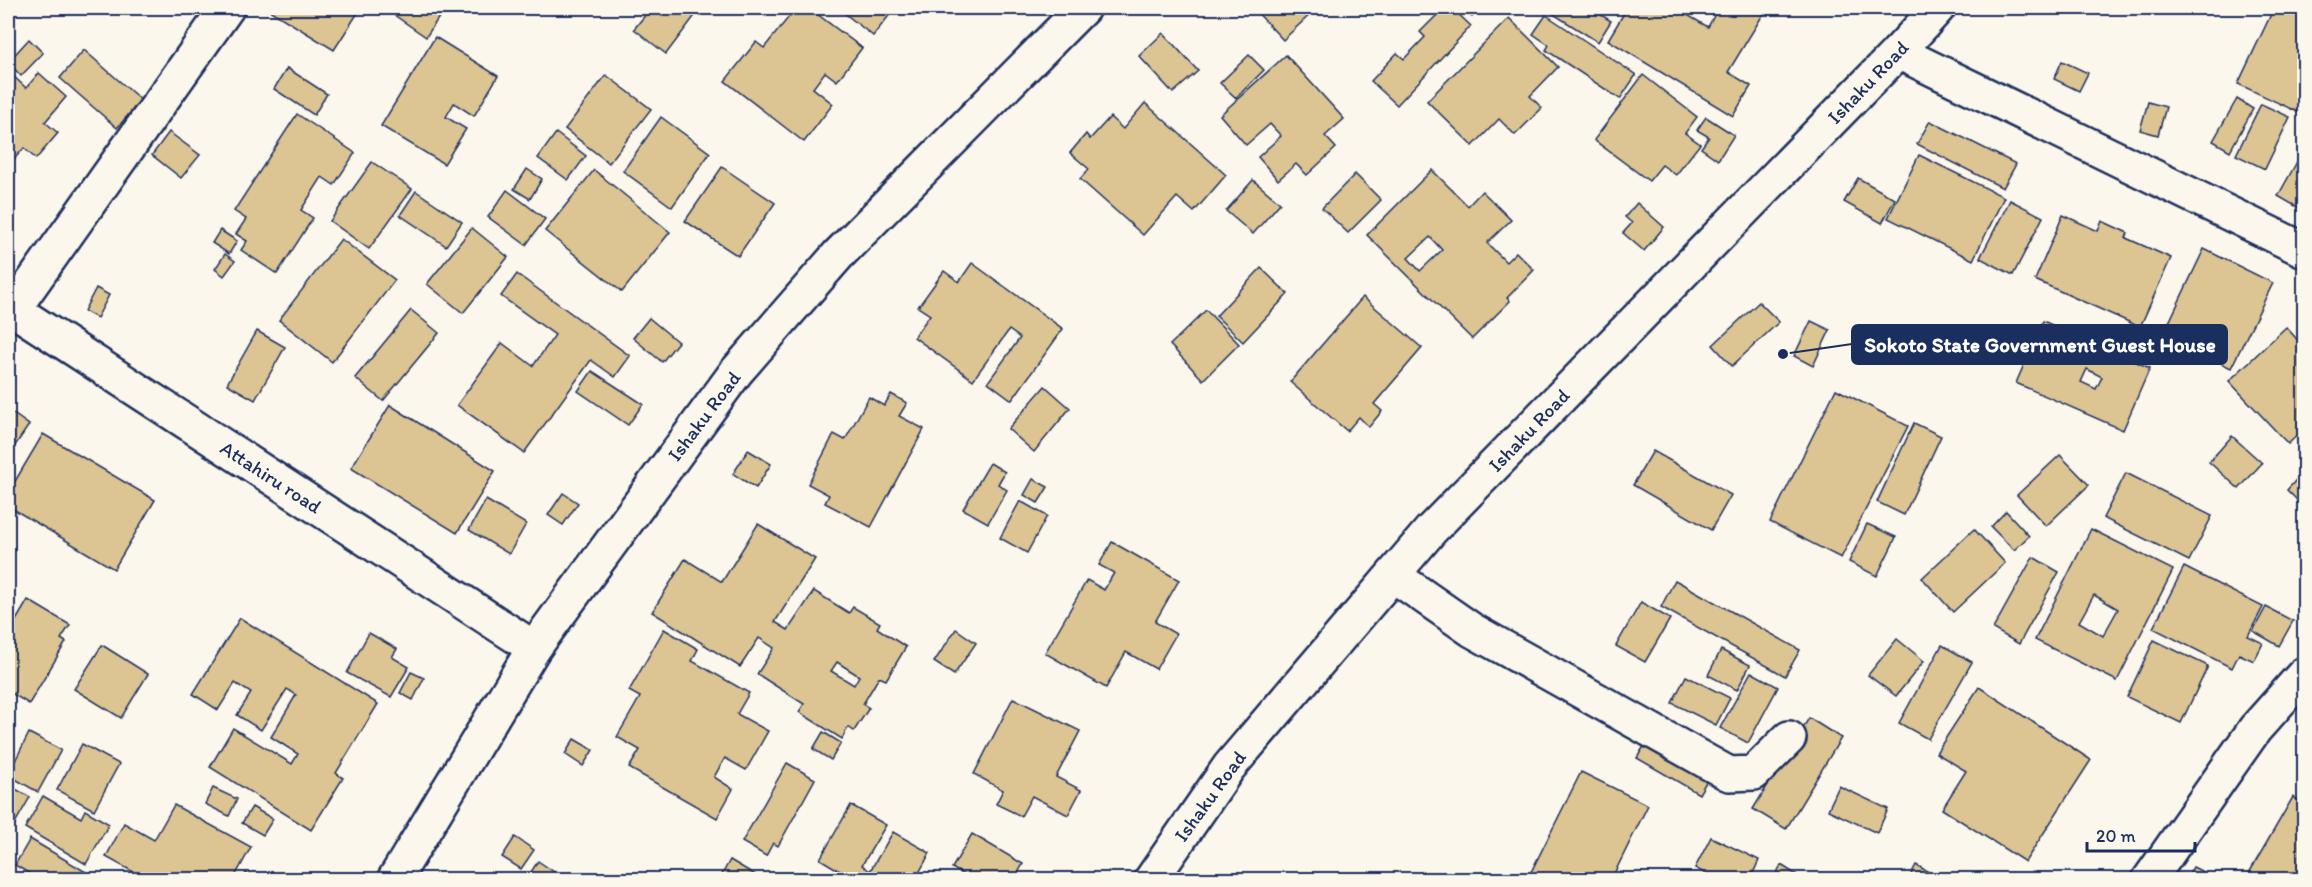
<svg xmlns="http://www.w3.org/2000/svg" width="2312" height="887" viewBox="0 0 2312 887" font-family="Itim,sans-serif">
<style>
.building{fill:#dcc493;stroke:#1b2f5e;stroke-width:1.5;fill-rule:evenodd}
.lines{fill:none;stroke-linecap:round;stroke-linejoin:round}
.minor-casing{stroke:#1b2f5e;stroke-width:38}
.minor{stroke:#fbf7ec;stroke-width:33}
.labels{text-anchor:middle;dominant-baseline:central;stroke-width:6;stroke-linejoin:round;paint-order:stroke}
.street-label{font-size:20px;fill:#1b2f5e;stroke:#fbf7ec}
.leader{fill:none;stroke:#1b2f5e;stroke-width:2}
.callout-dot{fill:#1b2f5e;stroke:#fbf7ec;stroke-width:2}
.callout{fill:#1b2f5e;stroke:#1b2f5e;stroke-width:2}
.callout-label{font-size:21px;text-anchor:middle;font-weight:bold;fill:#fff}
</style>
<rect width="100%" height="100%" fill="#fbf7ec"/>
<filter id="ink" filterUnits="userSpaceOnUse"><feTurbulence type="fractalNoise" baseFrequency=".0167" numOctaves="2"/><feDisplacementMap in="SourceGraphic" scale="12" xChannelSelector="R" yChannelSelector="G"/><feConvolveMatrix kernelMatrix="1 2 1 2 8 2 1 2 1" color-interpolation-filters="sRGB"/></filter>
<g filter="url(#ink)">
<g class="building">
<path d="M270,8h91l-27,42 -65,-40z"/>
<path d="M384,8h61l-19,29z"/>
<path d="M651,8h39l7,5 -31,41 -32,-25z"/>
<path d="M796,8h13l53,40 -25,33 -12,-9 -12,16 20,16 -29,38 -79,-61 31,-39 8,6z"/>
<path d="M838,8h57l-22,28z"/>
<path d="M1253,8h64l-34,32z"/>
<path d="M1444,8h8l19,18 -74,79 -26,-24 26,-28 7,6 21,-22 -5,-5z"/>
<path d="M1459,8h18l-5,9z"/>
<path d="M1548,8h42l21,13 -13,21 -51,-32z"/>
<path d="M1627,8h57l-2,4 26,15 8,-15 -7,-4h58l-39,64 23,14 -18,30 -125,-76z"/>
<path d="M2274,8h30v107l-66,-31z"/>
<path d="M1546,15l90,60 -16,24 -74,-49 3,-5 -16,-11z"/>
<path d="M1509,18l49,49 -28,29 12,12 -27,27 -16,-16 -26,27 -46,-45z"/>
<path d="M1163,33l35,38 -25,22 -34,-37z"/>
<path d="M435,37l63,39 -24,40 -20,-13 -8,14 20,12 -22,35 -63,-38z"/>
<path d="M29,39l14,14 -22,23 -13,-14z"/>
<path d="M84,50l57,50 -24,28 -57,-50z"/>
<path d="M1249,55l15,15 -28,28 -16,-15z"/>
<path d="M1286,55l58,64 -19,17 11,12 -29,27 -11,-11 -18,16 -20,-23 23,-21 -11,-12 -24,21 -26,-30z"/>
<path d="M2062,61l26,12 -9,18 -25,-12z"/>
<path d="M287,68l40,26 -13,21 -40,-26z"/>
<path d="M8,71l18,17 13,-15 27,24 -21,25 13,11 -22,26 -12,-11 -16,18z"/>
<path d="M606,75l45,34 -42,54 -44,-34z"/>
<path d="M1643,75l54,42 -12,16 15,11 -24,31 -14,-10 -13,16 -55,-41z"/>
<path d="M2237,99l16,10 -23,42 -17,-10z"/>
<path d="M2148,102l18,5 -8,28 -18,-5z"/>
<path d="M1145,103l81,72 -32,37 -17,-15 -34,38 -63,-56 9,-10 -19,-16 16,-19 4,5 20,-22 13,12z"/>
<path d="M2261,104l29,13 -25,52 -29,-14z"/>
<path d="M297,114l58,39 -21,32 -12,-8 -21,33 12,8 -36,56 -36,-24 6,-9 -11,-7 10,-15 -12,-8z"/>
<path d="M661,117l49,36 -38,54 -49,-36z"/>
<path d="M1706,117l28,18 -16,25 -17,-12 8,-11 -12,-7z"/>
<path d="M1930,121l86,43 -13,24 -86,-44z"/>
<path d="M169,132l31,23 -19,23 -29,-23z"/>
<path d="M556,133l30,23 -18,24 -30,-22z"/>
<path d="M2304,149v62l-26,-15z"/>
<path d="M1919,155l85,42 -31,63 -85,-42z"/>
<path d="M372,162l40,27 -43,60 -39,-28z"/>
<path d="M722,167l53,36 -37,53 -53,-35z"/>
<path d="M527,169l15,10 -12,20 -16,-10z"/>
<path d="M594,170l76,62 -48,60 -77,-61z"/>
<path d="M1432,170l36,36 14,-15 29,29 -24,23 19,19 10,-10 18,18 -27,28 3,3 -38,38 -105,-104zM1430,237l12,13 -22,21 -12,-13z"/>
<path d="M1355,174l26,26 -33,33 -26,-25z"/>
<path d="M1858,178l37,21 -13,24 -38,-21z"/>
<path d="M1253,180l27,23 -27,31 -27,-23z"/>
<path d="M507,190l38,29 -19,26 -38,-28z"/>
<path d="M416,191l46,31 -16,24 -46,-31z"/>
<path d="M2010,200l33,17 -30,58 -33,-17z"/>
<path d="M1637,203l27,24 -20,24 -21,-18 9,-10 -7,-6z"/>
<path d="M2063,215l35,16 4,-10 26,12 -2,5 45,20 -31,69 -105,-47z"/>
<path d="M472,228l36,29 -45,56 -36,-29z"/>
<path d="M220,230l17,11 -8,13 -17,-11z"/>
<path d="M341,239l54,41 -63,82 -53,-42z"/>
<path d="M2204,249l69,34 -42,85 -68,-33z"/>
<path d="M225,254l10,7 -11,15 -9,-7z"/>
<path d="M972,263l91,66 -51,71 -24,-18 32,-44 -11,-8 -36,50 -59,-43 16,-22 -12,-8 26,-36 15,11z"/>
<path d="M1261,268l27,26 -45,48 -27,-26z"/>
<path d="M517,274l113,82 -15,21 -24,-17 -67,93 -67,-48 45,-62 31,23 22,-31 -54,-39z"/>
<path d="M96,288l13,7 -12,23 -13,-7z"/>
<path d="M1363,297l59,51 -48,56 8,7 -13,16 -10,-10 -12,14 -57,-49z"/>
<path d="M1759,302l20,20 -47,44 -19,-21z"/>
<path d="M411,310l28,23 -56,68 -28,-23z"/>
<path d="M1206,310l33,34 -36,36 -33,-35z"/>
<path d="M649,318l29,24 -16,20 -29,-24z"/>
<path d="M1811,321l19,9 -17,36 -19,-10z"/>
<path d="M2043,321l107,47 -27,62 -107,-47zM2087,369l15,8 -6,12 -15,-7z"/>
<path d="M2286,327l18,20v82l-16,15 -59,-63z"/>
<path d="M257,331l28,16 -30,53 -28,-16z"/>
<path d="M592,371l51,33 -15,21 -50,-34z"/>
<path d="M1045,386l25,22 -36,44 -26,-23z"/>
<path d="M1836,389l72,37 -67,132 -71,-36z"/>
<path d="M891,394l16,9 -8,13 25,13 -53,98 -46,-24 4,-8 -21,-11 26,-50 11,6 24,-43 15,9z"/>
<path d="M390,405l105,66 -38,62 -106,-65z"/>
<path d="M8,410l21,15 -21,31z"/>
<path d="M1914,423l27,13 -37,79 -27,-13z"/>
<path d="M43,434l112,66 -41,69 -106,-63v-13z"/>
<path d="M2232,436l30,27 -23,26 -30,-27z"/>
<path d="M748,450l23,14 -15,24 -23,-14z"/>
<path d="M1653,451l78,44 -20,35 -78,-45z"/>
<path d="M2060,455l29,30 -43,41 -29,-31z"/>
<path d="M990,463l15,9 -7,12 9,6 -19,33 -25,-14z"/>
<path d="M2304,471v36l-17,-17z"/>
<path d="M2126,473l86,43 -23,45 -86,-43z"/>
<path d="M1033,479l15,8 -10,16 -14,-8z"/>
<path d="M563,493l15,10 -15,22 -15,-10z"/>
<path d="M486,500l40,24 -17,30 -40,-24z"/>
<path d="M1020,501l27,15 -20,37 -27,-15z"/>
<path d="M2006,511l23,25 -15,14 -23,-23z"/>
<path d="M758,524l57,35 -40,63 13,8 26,-39 35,22 4,-6 27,16 -3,5 29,19 -20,33 -7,-3 -16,27 6,4 -15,23 -6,-4 -6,12 -43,-27 5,-8 -47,-30 17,-26 -15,-10 -19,29 -88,-55 33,-53 37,23zM837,662l22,14 -5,9 -23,-14z"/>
<path d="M1867,524l29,13 -19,39 -28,-14z"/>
<path d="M1974,529l31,34 -52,49 -31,-34z"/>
<path d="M2091,529l82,41 -56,111 -82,-41zM2094,595l24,14 -15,27 -24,-14z"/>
<path d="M1112,542l67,38 -24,42 21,12 -20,35 -30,-17 -20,36 -61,-35 42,-73 17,10 10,-17 -15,-8z"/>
<path d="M2033,557l26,15 -40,72 -26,-15z"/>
<path d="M2184,567l79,40 -15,29 15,7 -9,18 -15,-7 -7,14 -79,-40z"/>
<path d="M1675,580l125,70 -15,26 -124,-69z"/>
<path d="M28,600l42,25 -9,14 5,3 -37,62 -21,-13v-57z"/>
<path d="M1641,602l29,17 -25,43 -29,-16z"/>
<path d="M2266,607l27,14 -14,25 -26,-15z"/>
<path d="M240,618l138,86 -42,69 7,5 -32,52 -101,-63 23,-39 59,36 6,-10 -27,-17 25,-42 -9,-6 -26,41 -24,-15 14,-22 -16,-10 -17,27 -25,-16z"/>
<path d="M664,629l34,20 -6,12 57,32 -12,21 31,17 -22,39 -21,-12 -11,19 19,12 -16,29 -88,-50 11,-18 -23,-13 23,-40 -11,-6z"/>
<path d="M956,629l20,14 -22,32 -20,-13z"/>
<path d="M369,633l28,16 -5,8 17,10 -18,30 -44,-24z"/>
<path d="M1897,639l27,22 -28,35 -28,-21z"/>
<path d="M2154,640l54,26 -27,57 -54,-26z"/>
<path d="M102,645l46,29 -27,44 -47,-29z"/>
<path d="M1942,645l30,17 -44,77 -29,-16z"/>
<path d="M1721,650l29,15 -13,25 -29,-15z"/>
<path d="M411,672l13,6 -11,22 -13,-7z"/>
<path d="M1751,672l27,15 -30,56 -28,-15z"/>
<path d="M1686,676l44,22 -14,27 -44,-22z"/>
<path d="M1979,687l112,73 -66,102 -83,-53 24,-38 -30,-18z"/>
<path d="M1013,698l67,33 -24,46 25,13 -13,25 -36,-19 -11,20 -25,-12 7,-14 -29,-16z"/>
<path d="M1809,718l32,20 -55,91 -33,-20z"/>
<path d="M823,732l18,11 -10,17 -18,-11z"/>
<path d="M29,733l32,17 -23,42 -30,-17z"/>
<path d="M1651,734l62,36 -14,24 -62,-36z"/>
<path d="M574,739l19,11 -10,16 -18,-12z"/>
<path d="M82,744l37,20 -25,46 -37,-20z"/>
<path d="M787,763l28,16 -37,67 -5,-3 -7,13 -24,-14z"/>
<path d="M1581,772l67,33 -37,75h-70l-11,-6z"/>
<path d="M10,786l20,11 -16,28 -6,-3v-32z"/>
<path d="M1839,786l49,23 -11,24 -49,-23z"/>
<path d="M213,788l24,11 -8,17 -24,-12z"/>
<path d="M43,796l38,22 4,-8 24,14 -23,40 -61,-36z"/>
<path d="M2293,797l11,7v76h-59z"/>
<path d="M174,805l77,42 -18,33h-85l-42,-23 18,-34 30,17z"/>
<path d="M851,805l35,20 -24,40 8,6 23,-39 37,21 -15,27h-60l-35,-21z"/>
<path d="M252,807l21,12 -10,16 -21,-12z"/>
<path d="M972,834l51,30 -9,16h-42l-20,-12z"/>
<path d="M515,837l19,13 -13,19 -19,-12z"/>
<path d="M1711,837l48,23 -9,20h-33l-22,-12z"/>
<path d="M30,839l56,33 -4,8h-42l-25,-15z"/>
<path d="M730,860l34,20h-45z"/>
<path d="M538,861l28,19h-40z"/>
<path d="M1781,865l24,15h-32z"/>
<path d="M1916,865l27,15h-35z"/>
<path d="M2193,867l24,12 -1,1h-30z"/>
<path d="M811,871l13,9h-18z"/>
<path d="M246,873l11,7h-15z"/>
</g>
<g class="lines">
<g class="minor-casing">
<g id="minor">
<path d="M1898,52l406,198"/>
<path d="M8,306l526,342"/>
<path d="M13,310l214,-302"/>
<path d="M1393,575l79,55 257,144 25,-1 35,-35"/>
<path d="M394,880l140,-232 202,-276 102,-117 245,-247"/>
<path d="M1151,880l78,-113 202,-237 467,-478 40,-44"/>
<path d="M2149,880l106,-151 49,-55"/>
</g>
</g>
<use href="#minor" class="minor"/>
</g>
</g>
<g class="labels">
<g class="street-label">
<text transform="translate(1868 82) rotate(-46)">Ishaku Road</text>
<text transform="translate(704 416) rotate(-53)">Ishaku Road</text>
<text transform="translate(1529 430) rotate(-46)">Ishaku Road</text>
<text transform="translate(271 477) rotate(33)">Attahiru road</text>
<text transform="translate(1210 796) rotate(-54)">Ishaku Road</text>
</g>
</g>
<path class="leader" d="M1783 354L1852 344"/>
<circle class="callout-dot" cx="1783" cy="354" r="6"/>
<rect class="callout" x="1852" y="325" width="375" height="39" rx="6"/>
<g class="callout-label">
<text x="2040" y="352">Sokoto State Government Guest House</text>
</g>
<rect width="2312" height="887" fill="none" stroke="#fbf7ec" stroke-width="30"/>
<rect x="15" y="15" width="2282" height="857" fill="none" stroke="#1b2f5e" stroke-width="2" filter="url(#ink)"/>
<path d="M2087 842v9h108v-9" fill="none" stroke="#1b2f5e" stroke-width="3"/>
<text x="2096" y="842" font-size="18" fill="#1b2f5e" stroke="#fbf7ec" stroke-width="4.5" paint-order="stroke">20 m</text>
</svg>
